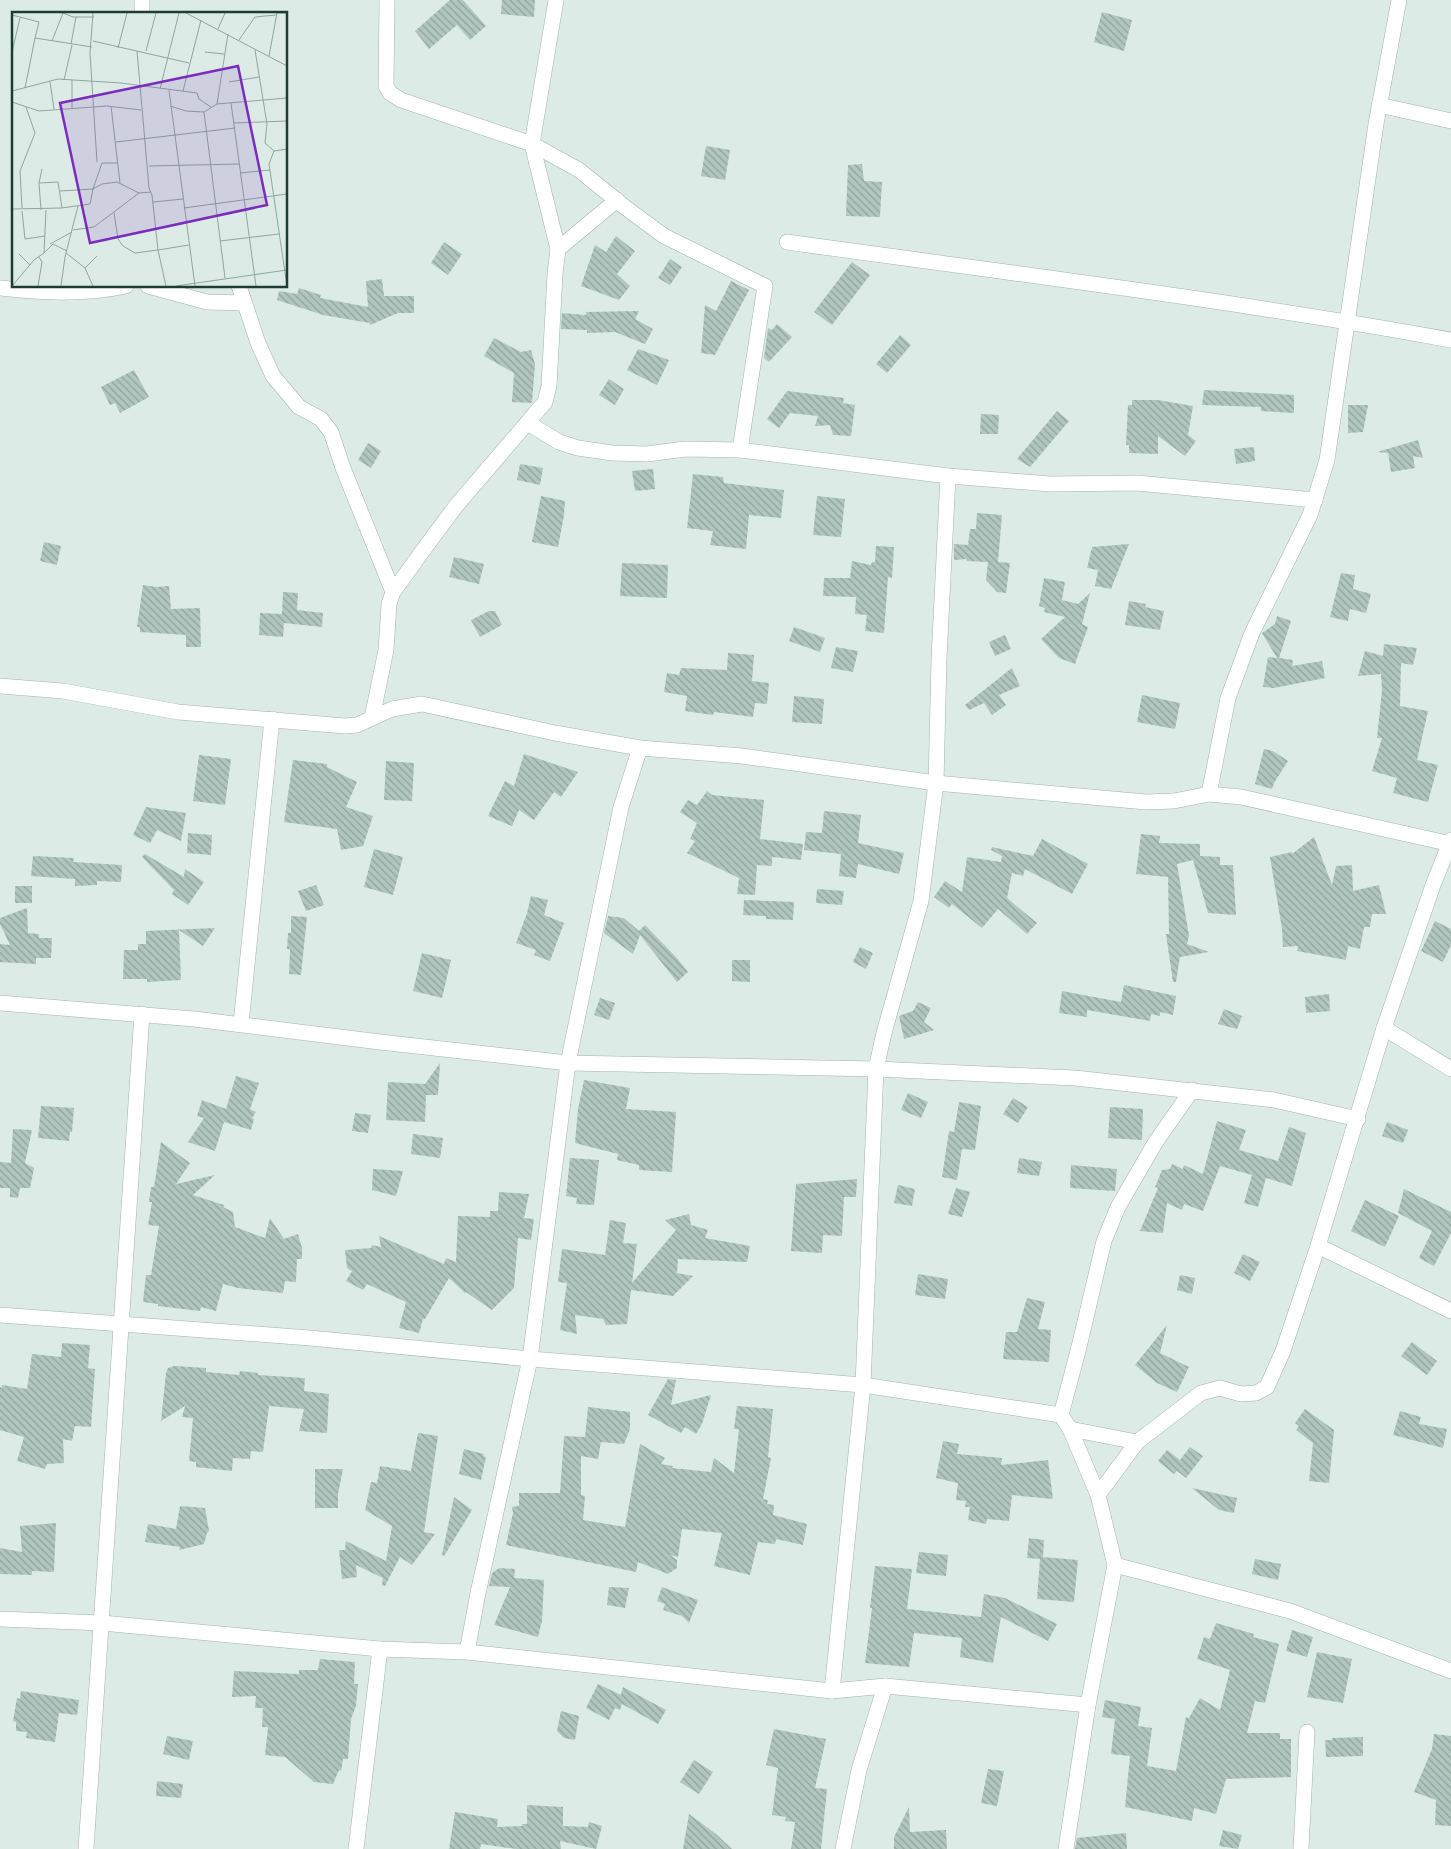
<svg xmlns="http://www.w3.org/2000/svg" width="1451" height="1849" viewBox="0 0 1451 1849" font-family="Cabin,sans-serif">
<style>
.building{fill:url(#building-back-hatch)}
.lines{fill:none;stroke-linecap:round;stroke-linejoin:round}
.minor-casing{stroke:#a0b3ad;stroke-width:16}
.minor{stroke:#fff;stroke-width:15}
.inset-road{fill:none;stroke:#90a59f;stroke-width:1}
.view{fill:#7b2cbf;fill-opacity:0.15;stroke:#7b2cbf;stroke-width:2.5}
.inset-edge{fill:none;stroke:#1d3c35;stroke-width:2.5}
</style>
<defs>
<pattern id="building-back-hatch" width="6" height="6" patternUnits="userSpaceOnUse" patternTransform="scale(1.25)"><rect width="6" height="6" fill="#b2c6bf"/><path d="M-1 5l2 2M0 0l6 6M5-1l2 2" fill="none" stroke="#90a29c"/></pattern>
</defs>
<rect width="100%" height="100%" fill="#ddebe6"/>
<g class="building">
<path d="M450,0h13l23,26 -16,14 -13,-15 -28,24 -14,-18z"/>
<path d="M502,0h33l-1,17 -33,-3z"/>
<path d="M1102,12l30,8 -8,31 -30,-9z"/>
<path d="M706,146l24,4 -5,30 -24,-4z"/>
<path d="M862,164l2,17 18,1 -2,35 -34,-1 2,-51z"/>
<path d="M616,236l19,15 -18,23 13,12 -11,14 -38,-14 14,-41 11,7z"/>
<path d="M444,242l18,12 -14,21 -17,-12z"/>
<path d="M670,259l12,8 -12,18 -12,-7z"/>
<path d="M852,262l18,13 -38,50 -18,-13z"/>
<path d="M382,279l2,17h30v17h-16l-28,12v-2l-47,-8 -46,-15 2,-9 18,3 2,-6 22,7 -1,3 48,9 -2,-26z"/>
<path d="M731,281l18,9 -34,65 -14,-2 4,-48 11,6z"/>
<path d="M639,311l-4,8 18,10 -8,15 -30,-12 -28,1v-3l-26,-1 1,-16 24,2v-3z"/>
<path d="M777,324l15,13 -23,25 -5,-4 4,-30 4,2z"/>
<path d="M900,335l11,10 -24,28 -11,-9z"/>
<path d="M494,338l27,14 10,-2 4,14 -3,39 -20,-1 2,-29 -30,-17z"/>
<path d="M638,349l31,11 -12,25 -30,-15z"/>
<path d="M134,370l15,27 -29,16 -5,-10 -5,2 -9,-18z"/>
<path d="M609,379l15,10 -9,16 -16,-10z"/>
<path d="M1204,390l90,5v18l-33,-2v-4l-59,-2z"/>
<path d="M787,391l57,7 -1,5 12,2 -4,31 -18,-1 -3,-10 -15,1 3,-10 -28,-3 -11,15 -12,-9z"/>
<path d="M1132,400h26l35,6 -5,29 8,6 -11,15 -27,-20v18l-29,-1v-8h-3l2,-40h4z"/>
<path d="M1348,405h20l-5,27 -15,1z"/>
<path d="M1057,411l12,10 -39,46 -13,-8z"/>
<path d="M981,414l18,1 -1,19h-18z"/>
<path d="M1418,440l5,18 -10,-2 2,12 -24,4 -3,-19 -11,-1z"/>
<path d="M368,443l13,8 -10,17 -13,-8z"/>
<path d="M1254,447l1,14 -19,3 -2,-15z"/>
<path d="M520,464l23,4 -3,17 -23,-5z"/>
<path d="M653,469l2,20 -20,2 -3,-20z"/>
<path d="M693,474l30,3 1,6 60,7 -3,28 -32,-3 -3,34 -36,-4 3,-14 -26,-3z"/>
<path d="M541,496l24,5 -1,14 -6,32 -26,-5z"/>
<path d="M817,496l28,3 -4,38 -28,-2z"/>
<path d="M977,513l25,2 -4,47 12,1 -4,30 -9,-1 -11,-12 2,-18 -21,-1 -1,-2 -12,1v-16l14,1 2,-16h6z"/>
<path d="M44,542l17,4 -4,19 -17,-4z"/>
<path d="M1129,544l-18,45 -16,-3 3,-16 -11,-2 5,-21z"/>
<path d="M876,546l18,1 -2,31 -4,-1 -4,56 -19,-2 2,-16 -12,-1 1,-17 -33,-1 1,-18h26l2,-17 19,4 1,-3h3z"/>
<path d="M454,557l30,7 -5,20 -30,-7z"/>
<path d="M622,563l46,2 -1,33 -47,-2z"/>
<path d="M1341,573l14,2 -2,14 18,5 -5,19 -16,-4 -2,12 -18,-4z"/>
<path d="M1044,578l21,4 -3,18 16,4 12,-11 -8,31 6,3 -13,37 -16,-6 -18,-19 24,-22 -21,-5 1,-4 -6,-2z"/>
<path d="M143,585l14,2 12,-1 2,23 29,-1 1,39h-15v-12l-46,-3v-5h-3z"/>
<path d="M283,592l15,1 -1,17 26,3 -1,14 -38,-4 -1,14 -24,-2 1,-22 22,1z"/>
<path d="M1129,601l17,3 -1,3 19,4 -4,19 -35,-5z"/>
<path d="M489,611h6l7,14 -22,12 -9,-17z"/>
<path d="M1277,616l14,5 -12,37 14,2 -1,6 30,-5 3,17 -51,10 -11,-1 5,-30 9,1 -15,-25 13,-9z"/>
<path d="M794,627l31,11 -5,14 -31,-11z"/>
<path d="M1005,635l6,14 -16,7 -6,-14z"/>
<path d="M1384,644l33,4 -4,17 -12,-2 -1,43 28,5 -11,49 21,5 -10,37 -35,-9 4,-15 -25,-7 10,-33h-5l5,-48 -1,-16 -23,2 7,-25 18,5z"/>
<path d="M836,647l22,4 -5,21 -22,-4z"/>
<path d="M728,653l26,2 -2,26 17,2 -2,21 -12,-1 -2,14 -39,-5 -1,3 -28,-4 2,-15 -23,-4 3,-19 12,2 2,-7 46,2z"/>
<path d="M1012,668l8,18 -21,9 7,10 -14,10 -8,-12 -15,7 -4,-5z"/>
<path d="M1142,695l38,8 -5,26 -38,-7z"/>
<path d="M794,696l30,3 -2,25 -30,-2z"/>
<path d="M1264,749l9,2 15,10 -14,22 -2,6 -17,-5z"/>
<path d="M524,754l54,18 -17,25 -7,-5 -20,28 -15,-10 -7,16 -24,-10 17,-35 9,5z"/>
<path d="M199,755l32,4 -6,46 -32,-4z"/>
<path d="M293,760l34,4v3l30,15 -11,25 27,9 -10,30 -22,4 -4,-21 -53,-7z"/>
<path d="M386,761l28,2 -2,38 -28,-1z"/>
<path d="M707,791l5,4 52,5 -4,39 43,5 -2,16 -29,-3v9l-15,-1 -2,30 -18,-1 2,-16 -52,-25 8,-12 -5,-2 7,-16 -17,-11 8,-12 9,5z"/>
<path d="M146,807l40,6 -5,28 -24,-11 -7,13 -17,-8z"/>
<path d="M824,811l37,4 -3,28 46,10 -5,21 -41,-10 -2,14 -17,-2 2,-22 -37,-4 2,-18 16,1z"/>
<path d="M188,833l24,2 -1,20 -24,-2z"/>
<path d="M1141,834l19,2 -1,7 41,1v12l20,1v8h13l3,50 -28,-2 -15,-53 -16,4 12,72 -2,8 22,8 -29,5 -4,25h-3l-7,-48h3l-1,-57 -32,-3z"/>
<path d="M1314,837l18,48 4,-19 16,-1 1,26 26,-6 7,29h-14l-2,13h-6l-4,22 -12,-3 -2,14 -49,-9 1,-5 -15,1 -1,-18 -12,-72 22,-5v2z"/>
<path d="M1042,839l46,25 -16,30 -47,-25 -2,7 -11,-3 -5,25 30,25 -10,11 -29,-25 -16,19 -30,-24 -3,4 -15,-11 11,-16 17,11 5,-35 34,5 1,-6 -11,-6 1,-3 41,9z"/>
<path d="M374,849l29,8 -10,38 -29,-8z"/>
<path d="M145,854l39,23 1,-8 19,13 -16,23 -16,-11 2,-4 -32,-33z"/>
<path d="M33,856l41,2 -1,4 49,3 -1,17 -24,-1v4l-22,1v-7l-44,-3z"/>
<path d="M316,885l8,20 -18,6 -8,-20z"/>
<rect x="15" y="886" width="17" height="17"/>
<path d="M817,889l27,2 -2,14 -26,-2z"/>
<path d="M531,896l17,4 -4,15 20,8 -14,38 -16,-6 2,-5 -20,-7 11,-30z"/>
<path d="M744,900l50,2 -1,18 -27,-1v-3l-23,-1z"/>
<path d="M27,908l1,25 11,1v4h13l-1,20h-15v6l-36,-2v-18l10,1 -10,-21v-6z"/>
<path d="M291,916l16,1 -6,58 -12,-1 1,-25h-3l1,-16h3z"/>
<path d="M608,916l16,2 15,13 6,-6 31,32 12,15 -11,10 -37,-47 -7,19 -29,-21z"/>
<path d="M1435,921l16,8v16l-8,17 -22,-11z"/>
<path d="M215,928l-12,18 -24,-16 2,50 -34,2v-3h-24l1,-29h14v-6h8v-13z"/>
<path d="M860,947l13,6 -7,16 -13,-7z"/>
<path d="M422,953l29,7 -9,38 -29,-7z"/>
<path d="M732,960h18v22l-18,-1z"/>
<path d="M1124,985l52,11 -3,19 -13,-3v4l-9,-2 -1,7 -63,-11v7l-28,-4 3,-22 59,11z"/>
<path d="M1329,994l1,17 -24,2 -1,-16z"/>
<path d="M600,998l15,5 -6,17 -15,-5z"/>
<path d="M918,1002l13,6 -7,14 10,8 -30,9 -5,-23 14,-5z"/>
<path d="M1224,1009l18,7 -5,13 -19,-5z"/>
<path d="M440,1063l-2,32h-12l-1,27 -39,-2 2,-38 37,2z"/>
<path d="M236,1076l23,7 -9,26 6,3 -4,6 2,1 -3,11 -27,-8 -9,29 -27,-9 16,-24 -7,-2 5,-16 24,9z"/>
<path d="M584,1080l46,8 -4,21 50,3 -4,60 -33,-2v-5l-22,-5 1,-6 -43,-11 3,-34z"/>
<path d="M908,1093l20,9 -7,16 -20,-8z"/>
<path d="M1013,1098l15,9 -10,16 -15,-9z"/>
<path d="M959,1102l22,4 -6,44 -13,-1 -5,31 -15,-3 7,-46 5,1z"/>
<path d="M41,1106l33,2 -2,24h-2l-1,9 -31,-3z"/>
<path d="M1110,1107l33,2 -1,31 -34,-2z"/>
<path d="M355,1113l16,2 -3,18 -16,-2z"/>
<path d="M1217,1121l29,9 -7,20 39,11 11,-34 17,6 -14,53 -26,-8 -8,29 -14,-4 8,-28 -32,-9 -17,45 -19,-7 -2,6 -15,-7 -4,30 -23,-2 18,-43 -3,-1 7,-17 8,-1 2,-5 11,5 1,-4 19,9z"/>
<path d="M1387,1122l21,8 -5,13 -21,-7z"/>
<path d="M13,1129l19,1 -7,33 9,5 -4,20h-10l-2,10 -8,-1v-9h-10v-26l11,1z"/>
<path d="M413,1134l30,4 -3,20 -29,-4z"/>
<path d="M161,1142l29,21 -14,21 39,-9 -22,20 31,10 -1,2 10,5 2,15 30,11 5,-20 14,21 14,-5 4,14v11h-5l-1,23 -11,-1 -2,12 -45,-5 -15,-4 -7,27 -15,-4 -1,4 -42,-5v-2l-15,-2 3,-27h5l8,-49 -11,-1 4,-23h-3l2,-15h3z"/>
<path d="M570,1158l29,2 -5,45 -18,-1 1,-6 -11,-2z"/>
<path d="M1019,1158l23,4 -3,14 -22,-3z"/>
<path d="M1071,1165l46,4 -2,22 -45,-3z"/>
<path d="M373,1169l30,2 -7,25 -24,-6z"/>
<path d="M857,1179l-1,18h-12l-2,39 -19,-1 -1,18 -31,-2 5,-67z"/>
<path d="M898,1185l17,4 -3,17 -18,-3z"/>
<path d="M956,1188l14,4 -8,25 -14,-3z"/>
<path d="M1404,1189l47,23v21l-17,33 -15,-8 13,-27 -34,-18z"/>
<path d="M499,1192l30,2 -5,24 10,1 -3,21 -13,-2 -4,50 -22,22 -26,-18 -1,1 -16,-15 -24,41h-2l-4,14 -20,-5 7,-26 -39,-18 -4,6 -17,-9 6,-10 -5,-3 -2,-18 26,-2 1,-3 9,2 -2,-11 65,28 2,-6 10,4 2,-46 32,1v-6h8z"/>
<path d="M1365,1200l34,16 -14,31 -34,-16z"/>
<path d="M689,1214l2,11 17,5 -3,8 45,8 -3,16 -69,-3 -1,14 16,3 -20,20 -42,-6 -4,34 -21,1 -3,-6 -28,-4 2,19 -17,-4 7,-47 -9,-1 4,-33 43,6 5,-35 16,3 -3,20 14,1 -5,39 44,-53 -11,-10z"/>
<path d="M1243,1254l17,8 -10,19 -16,-8z"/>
<path d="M918,1274l30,5 -3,20 -30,-4z"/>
<path d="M1180,1275l15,3 -3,16 -15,-4z"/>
<path d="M1027,1298l18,4 -7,27 13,1 -2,32 -46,-3 3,-27h11z"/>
<path d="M1167,1325l-7,28 29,14 -12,25 -20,-9 -22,-18z"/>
<path d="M1412,1342l25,19 -10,14 -26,-19z"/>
<path d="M62,1343l28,2 -2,23 7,1 -4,58 -16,-1 -3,15 -9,-2 1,24 -17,1 -2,5 -28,-8 7,-24 -24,-7v-43l2,1v-3l25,4 5,-35 29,3z"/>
<path d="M174,1366l32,2v4l33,3 1,-4 18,2v2l47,3 -1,13 25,3 -2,39 -28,-2 5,-22 -35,-3 -6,46 -12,-1 -1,8 -17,-1 -1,13 -36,-4v-5l-7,-1 4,-43 -11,-1 3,-11 -24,15 5,-48 2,-5z"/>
<path d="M668,1379l8,1 -5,25 40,-10 -9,29 -6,10 -11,-7 -4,6 -33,-18z"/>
<path d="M737,1406l36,3 -5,48 3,1 -8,41 5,1 -1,4 7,1 -1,10 34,9 -4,21 -27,-6 -1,5 -17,-2 -8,33 -36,-9 8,-33 -40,-4 -4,28 -8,-2 7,5v8l-9,6 -30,-12 -2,10 -130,-27 7,-32 -1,-6 7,-1v-13h41l4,-57 21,1 3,-30 42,5v17l-6,15 -23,-2 -3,17 -17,-3v39l4,1 -2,24 42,7 15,-83 25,14 -4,6 12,2 -1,2 39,4 3,-14 20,15 5,-44h-5z"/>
<path d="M1305,1409l29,21 -5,53 -20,-2 4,-38 -17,-13 3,-4 -4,-3z"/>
<path d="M1400,1411l21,6 -2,7 28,5 -4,19 -50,-13z"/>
<path d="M418,1433l20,3 -14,96 11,2 -23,31 -12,-8 -15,29 -3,-1 1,-7 -27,-13 1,12 -15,2 -3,-29h6l1,-9 40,20 6,-35 -27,-16 6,-28 6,1 3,-17 31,5z"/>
<path d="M943,1441l16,3 -2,10 45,4 -1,7 47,-5 5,39 -41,-4 -3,26 -22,-2 -1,5 -18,-4 2,-13h-5l1,-6 -10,-1 2,-17 -22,-5z"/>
<path d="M1190,1447l13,9 -17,22 -9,-7 -3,3 -16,-13 9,-11 13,10z"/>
<path d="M464,1449l20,5 -1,2 3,1 -5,23 -22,-6z"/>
<path d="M315,1469h28l-5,25v14h-23z"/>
<path d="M1192,1488l45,10 -3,15 -15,-3z"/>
<path d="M454,1497l18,13 -28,46 -2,-1z"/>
<path d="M180,1506l25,2 4,23 -2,2 -3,11 -25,6 1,-3 -35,-5 3,-18 28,5z"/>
<path d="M56,1523l-2,49 -22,-1v4l-32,-1v-26l22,4 -2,-26z"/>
<path d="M1029,1538l15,2 -1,17 35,3 -4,42 -37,-3 3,-40 -13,-1z"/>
<path d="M919,1552l29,3 -2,21 -30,-3z"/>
<path d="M1255,1559l26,5 -3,16 -26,-6z"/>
<path d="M875,1566l37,3 -5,40 74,8 3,-23 21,4 52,26 -9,17 -47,-24 -8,46 -33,-6 2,-19 -48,-5 -5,34 -44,-4 7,-55h-2z"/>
<path d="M499,1568l16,1 -1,9 30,2 -2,41 -4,16 -44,-12 16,-38 -21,-1 3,-13z"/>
<path d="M609,1587l20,1 -4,20 -18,-3z"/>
<path d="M662,1587l36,13 -9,23 -7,-7 -19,-6 2,-6 -8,-3z"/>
<path d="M1216,1623l38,11 -1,3 26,7 -14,59 -10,-2 -8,32h33v6h11v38l-65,2 -10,35 -22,-6 -2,13 -67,-14 5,-51 -19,-2 4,-35 -13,-2 3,-17 36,7 -3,19 14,2 -5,38 29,5 10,-54 3,1 11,-20 20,12 10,-40 -33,-11 7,-22 6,2z"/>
<path d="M1292,1630l21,7 -6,20 -21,-6z"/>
<path d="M1317,1652l35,7 -9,44 -36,-6z"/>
<path d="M320,1659l35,3 -1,22h4l-2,22 -5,13 -3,40h-5l-2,12 -2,-1 -6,14 -19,-2 -29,-25 -20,-2 3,-28h-6l1,-19h-8l1,-12 -24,1 2,-26 65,3v-4h19z"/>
<path d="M598,1684l23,11 2,-8 43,23 -8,14 -36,-20 -2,6 -5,-2 -6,12 -23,-12z"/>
<path d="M21,1691l58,9 -2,15 -18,-2 -4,29 -29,-4 1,-6 -11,-1v-9l-3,-1 4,-23 3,1z"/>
<path d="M561,1711l18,5 -4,24 -11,-2 -7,-7z"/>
<path d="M774,1729l52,10 -11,49 12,1 -6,60h-30l4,-27 -10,-1 1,-4 -14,-2 6,-47 -12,-3z"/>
<path d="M1434,1734l17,2v90l-16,-1 1,-25 -22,-8 18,-43z"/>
<path d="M167,1736l26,5 -4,19 -26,-6z"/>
<path d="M1363,1737v19l-37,1 -1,-17h7v-2z"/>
<path d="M694,1760l19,12 -14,22 -19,-12z"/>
<path d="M988,1769l16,2 -7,35 -16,-3z"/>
<path d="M157,1781l26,3 -2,14 -25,-2z"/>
<path d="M527,1805l36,2v19l25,1 1,-5 13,4 -6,23 -36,-8 1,8h-45l-35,-5 -1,5h-31l6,-37 43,7 -1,8 25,-1v-2h5z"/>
<path d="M909,1807l1,25 36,-2 1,19h-53v-12z"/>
<path d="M689,1814l27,20 16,15h-49z"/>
<path d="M1223,1830l19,5 -4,14 -19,-3z"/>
<path d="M1126,1833l1,16h-52l2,-11z"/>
</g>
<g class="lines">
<g class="minor-casing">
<g id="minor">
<path d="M142,0v14"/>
<path d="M556,0l-24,144 47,26 47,38 38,28 101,50 -25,164"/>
<path d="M1379,105l72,16"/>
<path d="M787,242c222,31 444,58 664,98"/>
<path d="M558,249l59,-49"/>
<path d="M148,286l59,16 37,1"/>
<path d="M239,286l19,57 15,33 26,31 22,12 10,13 12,36 50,124"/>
<path d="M0,288c41,5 85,7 126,-2"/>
<path d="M528,423l31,19 19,6 34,5 35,1 38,-5 55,1 208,26 102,8 87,-1 178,17"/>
<path d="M0,686l63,5 115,21 167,14 12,-1 35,-16 30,-5 133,29 85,15 102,8 194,27 210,19 28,-1 35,-7 32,3 210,47"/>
<path d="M372,718l14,-68 3,-46 4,-12 31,-43 32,-43 89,-104 4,-16 6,-112 3,-25 -26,-105 -131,-44 -11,-7 -4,-7 1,-86"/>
<path d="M1209,794l19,-96 24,-65 58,-118 17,-55 49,-336 23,-124"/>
<path d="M0,1003l194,16 186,23 188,21 308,6 199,9 199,22 84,19"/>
<path d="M241,1024l31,-305"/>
<path d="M1384,1028l67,41"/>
<path d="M1318,1246l133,65"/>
<path d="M0,1315l310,23 220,21 333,26 198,30"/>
<path d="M1070,1429l67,13"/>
<path d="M1098,1495l39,-53 64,-49 19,-5 21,6 15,-1 11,-6 16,-36 35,-105 66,-218 49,-143 18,-45"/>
<path d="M1115,1565l175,46 161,60"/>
<path d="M0,1619l102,4 278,26 87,3 365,39 53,-5 203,19"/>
<path d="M467,1652l11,-59 52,-234 38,-296 53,-256 19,-59"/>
<path d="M832,1691l31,-306 13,-316 8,-36 37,-132 15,-118 3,-124 9,-183"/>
<path d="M86,1849l56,-835"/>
<path d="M356,1849l24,-200"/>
<path d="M843,1849l16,-79 26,-84"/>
<path d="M1066,1849l22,-144 27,-140 -17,-70 -28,-66 -9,-14 18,-68 25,-106 14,-34 37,-64 37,-53"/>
<path d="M1301,1849l6,-117"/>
</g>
</g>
<use href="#minor" class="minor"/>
</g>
<g transform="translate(12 12)">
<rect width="275" height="275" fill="#ddebe6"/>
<path class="inset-road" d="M51,1l10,4h21M81,1l-3,40 7,109M174,1l101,53M0,3l27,7 -4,16M206,17l7,-16M227,28l16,-23 21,-2M40,29l11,-28M81,29l96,22M59,32l5,-27M106,36l9,-35M243,38l12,74 -2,19 9,8 13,-2M134,39l10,-38M0,40l8,-34M193,40l19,2M257,44l8,-43h10M52,68l8,-35M38,70l4,27M217,70l30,-5M13,76l10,-50 57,9M148,77l19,-76M157,78l26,196M0,79l46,-12 63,4 76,10 2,6 12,8M171,79l18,-71M0,90l27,9 68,-5 34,4M219,91l25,183M205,92l11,-70M99,94l9,77M158,94l16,5 18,1 13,-8 70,-6M60,96v-28M192,100l21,166M222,111l53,-2M104,130l119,-14M262,139l-5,13 18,122M137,154l90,-2M228,161l30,-3M48,179l33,-2 9,-26h16M141,190l30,-3M10,196l-2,-37 15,-38 -9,-26M50,196l28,-4 3,-15 9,-5 15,-2 22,11 12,-1M172,196l103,-14M0,197l50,-1 -4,-26 -19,1M29,198l-2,-27 3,-14M10,199l3,28 20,-3M102,201l4,26 5,7 12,7 23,-3 -6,-55 -3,-7 -12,-137M61,218l21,-3 45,-34M208,229l59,-7M38,232l22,-12M32,241l9,-9 14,7M54,241l19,15 8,18M7,242l11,11M73,256l12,-12M0,274l22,-26 10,-7 2,-43M26,274l4,-24 -3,-5M49,274l4,-29 13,-51M154,274l-8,-36 31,-5M164,274l111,-16"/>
<path class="view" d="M226,54l29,139 -177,38 -30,-140z"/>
<rect width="275" height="275" class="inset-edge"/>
</g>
</svg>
